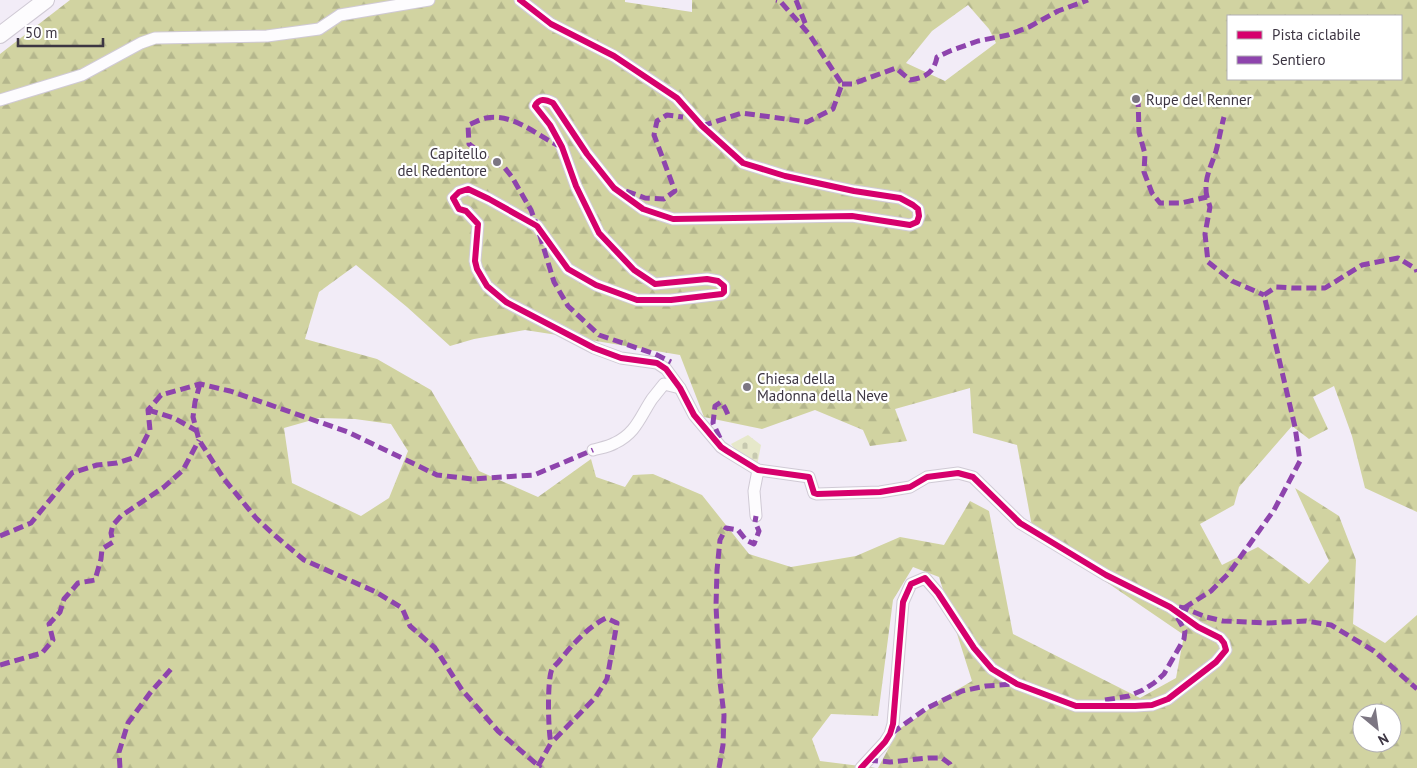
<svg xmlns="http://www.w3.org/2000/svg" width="1417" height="768" viewBox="0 0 1417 768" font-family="'PT Sans',sans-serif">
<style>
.forest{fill:url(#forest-firs);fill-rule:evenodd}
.cemetery{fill:url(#cemetery-stones)}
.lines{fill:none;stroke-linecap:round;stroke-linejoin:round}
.street-casing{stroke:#d0cad5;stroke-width:13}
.secondary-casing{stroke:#d0cad5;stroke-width:18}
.street{stroke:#fdfcfe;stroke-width:11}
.secondary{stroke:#fdfcfe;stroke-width:16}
.quiet{stroke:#8e44ad;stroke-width:5;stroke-dasharray:10 5;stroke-linecap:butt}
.cycleway-casing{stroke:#fff;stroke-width:9}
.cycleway{stroke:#d6006c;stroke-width:6}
.poi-dot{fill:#7c7682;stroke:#fff;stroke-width:2}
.labels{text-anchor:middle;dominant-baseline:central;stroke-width:4.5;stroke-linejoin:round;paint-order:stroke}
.poi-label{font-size:15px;fill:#3d3643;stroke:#fff;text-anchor:start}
</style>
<defs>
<pattern id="forest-firs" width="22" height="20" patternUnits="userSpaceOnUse" patternTransform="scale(1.25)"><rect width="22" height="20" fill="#d1d3a1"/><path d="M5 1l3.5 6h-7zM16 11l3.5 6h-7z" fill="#b4b68c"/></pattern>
<pattern id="cemetery-stones" width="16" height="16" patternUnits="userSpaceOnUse" patternTransform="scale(1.25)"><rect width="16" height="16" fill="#e6e8ca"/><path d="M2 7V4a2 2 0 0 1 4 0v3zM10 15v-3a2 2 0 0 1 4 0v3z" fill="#c6c8af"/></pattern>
</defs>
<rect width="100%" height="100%" fill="#f2ecf7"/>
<path class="forest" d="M70,0h555v2l67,10v-12h725v512l-52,-24 -13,-52 -18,-50 -21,11 15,32 -19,10 -17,-13 -53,61 -5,18 -34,19 22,41 36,-18 51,37 20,-23 -34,-73 44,28 17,44 -3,64 32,19 32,-28v153h-539l21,-39 25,-16 16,-13 32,-19 -33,-104 -26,-10 -20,33 -15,116 -47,-2 -19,25 8,22 56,7h-876v-714zM968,5l21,24 7,14 -51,38 -39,-18 26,-32zM1228,16h173v63h-173zM356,265l51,42 43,39 24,-7 51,-9 71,11 84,14 24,62 58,12 53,-19 48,20 7,16 37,-5 -12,-32 75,-21 3,45 44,12 16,87 151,103 -8,43 -36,20 -127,-64 -24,-123 -19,-10 -26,44 -44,-8 -44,19 -65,11 -42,-13 -47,-59 -49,-21 -20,1 -8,12 -29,-10 -5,-18 -53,38 -59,-26 -48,-81 -54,-31 -72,-20 14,-47zM319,418l36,1 36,5 17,27 -19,47 -28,18 -69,-33 -8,-55zM1362,713h30v30h-30z"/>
<path class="cemetery" d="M748,435l13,10 -4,21 -21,-15 -5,-7z"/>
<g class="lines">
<g class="street-casing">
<g id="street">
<path d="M520,0l31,24 63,32 63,42 25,28 41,37 42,13 69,15 46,7 13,7 5,4 1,7 -2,6 -7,3 -58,-9 -179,3 -30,-10 -29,-21 -27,-34 -34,-51c-8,-4 -14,-5 -18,3l15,19 12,22 14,39 23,47 35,37 21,14 52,-5 11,2 6,5v6l-2,2 -51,6h-34l-41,-15 -28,-16 -31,-43 -48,-27 -21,-10 -9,3 -6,6 6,11 7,2 12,13 -3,37 2,8 10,17 19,16 88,46 27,10 36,5 9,6 14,19 14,27 27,32 6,4 31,19 51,7 5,16 3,1 63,-2 30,-5 17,-10 31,-4 15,4 47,46 86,52 64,32 28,20 22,11 4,5 2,7 -10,12 -48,37 -16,6 -17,1h-59l-59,-22 -25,-15 -18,-21 -36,-55 -13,-15 -14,6 -8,18 -10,122 -3,10 -5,8 -24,26"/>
<path d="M0,100l82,-25 59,-32 14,-5 112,-2 52,-7 21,-14 89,-15"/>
<path d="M593,450c7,-2 15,-3 22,-7 21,-10 25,-26 37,-44 4,-5 8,-10 12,-15l16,4"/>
<path d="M756,516l-2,-25 4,-21"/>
</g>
</g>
<g class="secondary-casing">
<path id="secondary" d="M0,35l46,-35"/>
</g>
<use href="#street" class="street"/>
<use href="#secondary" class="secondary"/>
<g class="quiet">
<path d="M796,0l11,28"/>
<path d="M842,84h10l44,-16 14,12c15,-2 24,-7 27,-23l13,-6 28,-10 30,-6 21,-8 29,-16 30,-11"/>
<path d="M1138,97l1,35 6,22 -1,18 8,21 8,10h21l26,-6 3,10 -5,27 3,28 24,19 32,14"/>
<path d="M702,126l40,-13 65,9 26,-13 9,-25 -33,-50 -29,-33 -4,-1"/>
<path d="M562,147c-25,-10 -46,-34 -76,-29 -6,1 -12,5 -18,7l1,19 19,15 16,8 8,10 19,33 6,16 17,56 14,24 31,29 56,19 16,8"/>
<path d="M626,191l19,7 19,1 11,-8 -21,-56 3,-14 10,-6 16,2"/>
<path d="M1207,197c-4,-17 4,-30 9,-46 3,-11 5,-23 8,-34"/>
<path d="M200,384l-5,18 -2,15 6,23 25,39 32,39 16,15 32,27 72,32 26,16 8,18 25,22 27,42 36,41 43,37"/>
<path d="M148,410l26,8 23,13"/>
<path d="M720,438l-7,-15 2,-17 6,-4 4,6 4,9"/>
<path d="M0,536l31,-13 41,-50 25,-8 20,-2 19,-6 14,-27 -2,-20 13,-15 39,-11 30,7 118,41 89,43 35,4 62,-4 59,-25"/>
<path d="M1179,607l5,1 22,9 17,4 46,2 37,-2 25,4 43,26 43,38"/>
<path d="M1184,608l27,-17 18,-18 45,-63 26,-49 -5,-34 -31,-132 12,-8 17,1h32l37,-23 36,-7 18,11 1,3"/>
<path d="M0,665l42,-12 11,-13 -4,-16 11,-12 4,-13 14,-16 17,-3 6,-21 1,-10 11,-7 -2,-9 2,-8 8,-9 43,-29 19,-17 16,-30"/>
<path d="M1105,700l24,-4 14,-6 11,-7 10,-9 20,-35 1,-8 -9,-16"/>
<path d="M892,733l35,-25 35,-17 24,-5 28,-2"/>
<path d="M868,760l22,2 38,-4h14l8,6 2,4"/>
<path d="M538,766l13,-23c-3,-12 -4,-64 1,-74 2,-3 6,-6 8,-9 13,-16 28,-33 46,-42l11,5 -10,56 -12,19 -44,45"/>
<path d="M120,768l-1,-16 9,-29 22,-30 22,-25"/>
<path d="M719,768l4,-23 1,-30 -4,-33 -4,-76 1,-36 3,-30 6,-12 12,2 8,10 8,4 5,-13 -4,-9 1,-6"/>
</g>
<g class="cycleway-casing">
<path id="cycleway" d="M520,0l31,24 63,32 63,42 25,28 41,37 42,13 69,15 46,7 13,7 5,4 1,7 -2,6 -7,3 -58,-9 -179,3 -30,-10 -29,-21 -27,-34 -34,-51c-8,-4 -14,-5 -18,3l15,19 12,22 14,39 23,47 35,37 21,14 52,-5 11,2 6,5v6l-2,2 -51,6h-34l-41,-15 -28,-16 -31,-43 -48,-27 -21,-10 -9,3 -6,6 6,11 7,2 12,13 -3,37 2,8 10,17 19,16 88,46 27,10 36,5 9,6 14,19 14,27 27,32 6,4 31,19 51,7 5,16 3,1 63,-2 30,-5 17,-10 31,-4 15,4 47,46 86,52 64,32 28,20 22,11 4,5 2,7 -10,12 -48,37 -16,6 -17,1h-59l-59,-22 -25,-15 -18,-21 -36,-55 -13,-15 -14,6 -8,18 -10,122 -3,10 -5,8 -24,26"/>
</g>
<use href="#cycleway" class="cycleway"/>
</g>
<g class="poi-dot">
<circle cx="1136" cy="99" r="5"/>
<circle cx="497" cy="162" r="5"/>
<circle cx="747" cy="387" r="5"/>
</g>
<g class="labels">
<g class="poi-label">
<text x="1146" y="99">Rupe del Renner</text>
<text x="487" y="153" text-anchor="end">Capitello<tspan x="487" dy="17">del Redentore</tspan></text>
<text x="757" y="378">Chiesa della<tspan x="757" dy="17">Madonna della Neve</tspan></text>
</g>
</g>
<rect x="1227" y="15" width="175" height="65" fill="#ffffff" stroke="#b1afb4"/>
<rect x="1237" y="31" width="25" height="8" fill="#d6006c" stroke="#b1afb4"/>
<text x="1272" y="40" font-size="15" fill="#3d3643">Pista ciclabile</text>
<rect x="1237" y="56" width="25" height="8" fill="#8e44ad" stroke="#b1afb4"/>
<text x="1272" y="65" font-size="15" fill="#3d3643">Sentiero</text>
<g transform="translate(1377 728) rotate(151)"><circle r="24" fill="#ffffff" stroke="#b1afb4"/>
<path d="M0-4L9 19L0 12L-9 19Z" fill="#7c7682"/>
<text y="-8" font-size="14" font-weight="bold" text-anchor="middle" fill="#3d3643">N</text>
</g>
<path d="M18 38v8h85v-8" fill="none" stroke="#3d3643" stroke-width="2.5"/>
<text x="25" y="38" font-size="15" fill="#3d3643" stroke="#ffffff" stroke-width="4" paint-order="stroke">50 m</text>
</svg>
